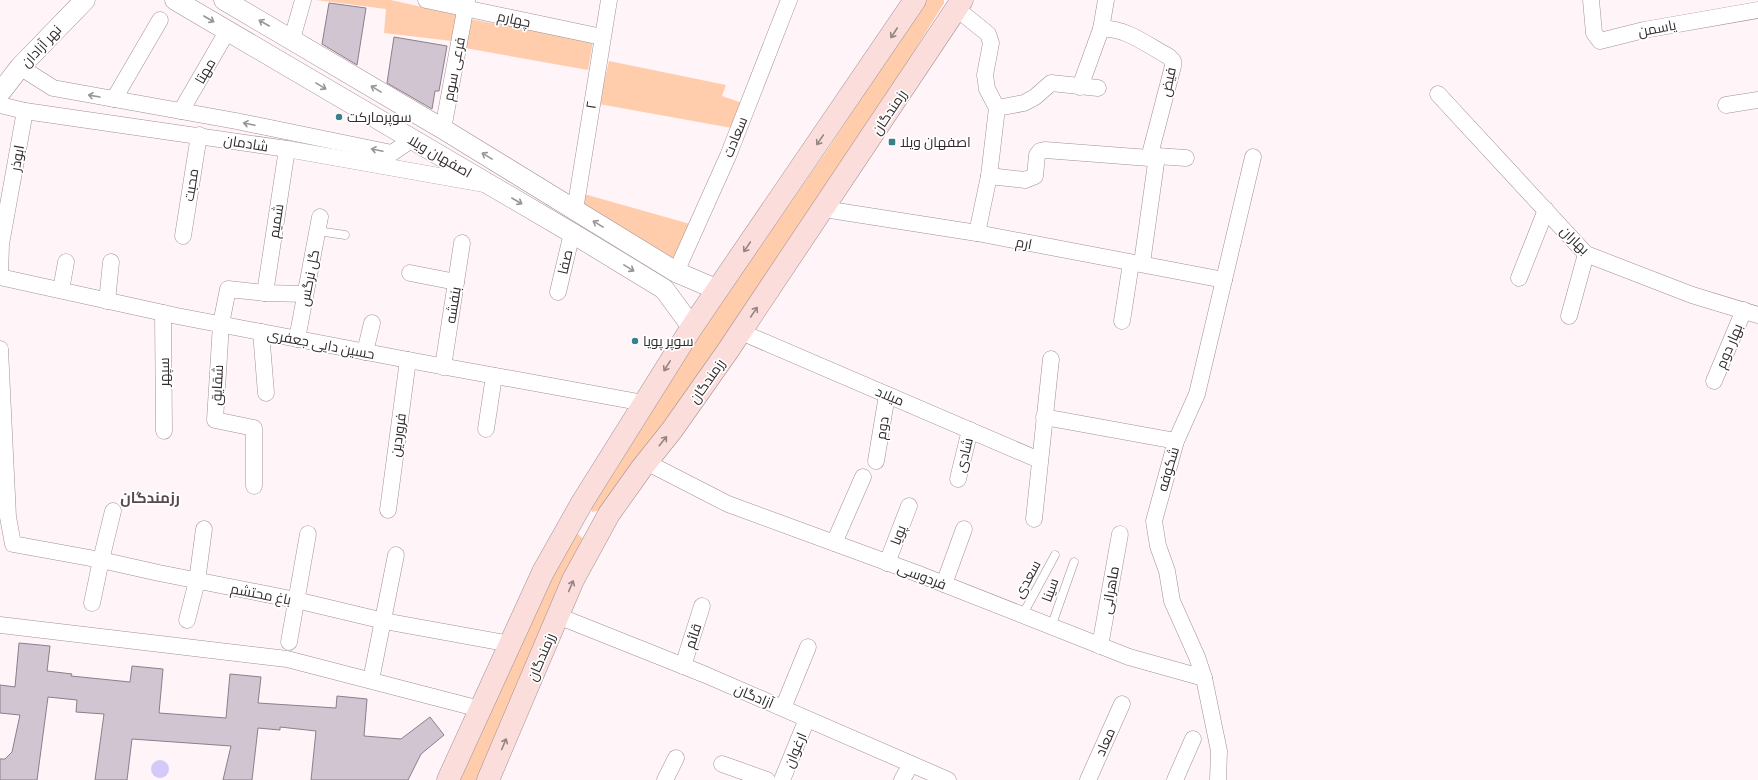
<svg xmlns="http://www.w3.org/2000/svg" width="1758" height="780" viewBox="0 0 1758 780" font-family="'Archivo Narrow',Cairo,sans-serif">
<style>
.green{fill:#ffccac}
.water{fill:#d4c9f9}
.building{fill:#d1c5d2;stroke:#8a7f8b}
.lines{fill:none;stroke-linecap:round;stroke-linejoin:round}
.service-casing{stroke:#a19096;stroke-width:9}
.minor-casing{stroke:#a19096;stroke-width:17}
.tertiary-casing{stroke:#a19096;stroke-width:21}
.secondary-casing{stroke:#a19096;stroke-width:23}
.service{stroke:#fff;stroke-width:8}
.minor{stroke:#fff;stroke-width:16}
.tertiary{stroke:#fff;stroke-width:20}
.secondary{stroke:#fbdedc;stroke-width:22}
.oneway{stroke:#989596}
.oneway2{stroke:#968485}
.poi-dot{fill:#398089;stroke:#fff;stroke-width:1.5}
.labels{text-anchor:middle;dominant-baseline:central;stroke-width:3.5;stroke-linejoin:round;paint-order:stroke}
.street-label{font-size:14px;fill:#322b2e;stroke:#fff}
.poi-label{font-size:14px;fill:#322b2e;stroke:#fff;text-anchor:start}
.neighbourhood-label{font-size:15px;font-weight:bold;fill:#58494e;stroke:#fff}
</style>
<rect width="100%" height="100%" fill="#fff4f8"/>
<g class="green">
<path d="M316,0h75l66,15 -5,26 -68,-8 2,-24z"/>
<path d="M926,0h18v3l-59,95 -230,342 -55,70 -8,2 -1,-6 25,-36 66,-112 146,-209z"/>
<path d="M470,19l123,22 -5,29 -123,-22z"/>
<path d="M609,61l117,24 -4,11 20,7 -10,25 -133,-24z"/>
<path d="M584,194l106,30 -16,38 -92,-55z"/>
<path d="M578,534l5,5 -105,241h-22l111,-233z"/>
</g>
<circle class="water" cx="160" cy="769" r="9"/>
<g class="building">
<path d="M329,3l37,5 -9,57 -35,-21z"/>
<path d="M394,37l53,9 -8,45h-4l-3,18 -45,-26z"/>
<path d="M19,643l31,3 -3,25 25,3 -1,2 59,6 2,-16 31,3 -4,44 67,5 4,-44 31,3 -3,26 78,5 1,-12 30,3 -3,37 37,3 29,-22 14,18 -23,19 -13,26h-97l5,-49 -36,-4v3l-22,-2 -6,52h-29l8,-34 -99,-7 -5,41h-32l9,-66 -28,-2 1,-12 -29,-3 -11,83h-37v-21h5l7,-7 8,-37 -20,-2v-28l15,2z"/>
</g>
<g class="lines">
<g class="service-casing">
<g id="service">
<path d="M318,231l27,4"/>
<path d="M1022,616l33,-61"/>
<path d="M1051,627l23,-65"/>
</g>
</g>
<g class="minor-casing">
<g id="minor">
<path d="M426,0l176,37"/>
<path d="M1591,0l3,33 6,8 44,-11 114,-20"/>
<path d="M957,9l31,25 3,9 -6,32 2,14 10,19 27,-5 11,-6 16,-14 47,5"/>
<path d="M1101,29l5,-29"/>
<path d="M292,39l11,-39"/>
<path d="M20,67l33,21 183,33 156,32 19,-13"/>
<path d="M1080,87l21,-58c24,-2 46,16 67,27l5,5v5l-24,92"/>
<path d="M1438,94l148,160 106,41 66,20"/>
<path d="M114,99l46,-79"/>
<path d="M0,105l25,6 262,38 197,35"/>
<path d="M1726,105l32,-5"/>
<path d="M181,111l47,-81"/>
<path d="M443,129l24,-129"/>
<path d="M989,176l36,4 10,-4 2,-21 3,-4 5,-1 104,8 8,-2 29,2"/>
<path d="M824,209l153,24 247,47"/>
<path d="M575,210l34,-210"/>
<path d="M977,233l12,-57 8,-68"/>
<path d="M183,236l16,-101"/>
<path d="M1142,263l15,-107"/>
<path d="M676,272l52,-116 61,-156"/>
<path d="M410,273l46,9"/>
<path d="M0,276l1,-32 24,-133"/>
<path d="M0,277l177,39 231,44 236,43"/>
<path d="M1519,278l27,-68"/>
<path d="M61,290l5,-28"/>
<path d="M558,292l14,-59"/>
<path d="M265,293l22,-144"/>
<path d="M107,301l4,-39"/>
<path d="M163,313l1,118"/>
<path d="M1569,316l17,-62"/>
<path d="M1122,321l9,-58"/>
<path d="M261,332l5,61"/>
<path d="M741,332l298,128"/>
<path d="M297,339l23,-122"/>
<path d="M0,349l8,168 5,27 88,16 58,13 137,27 88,21 126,23"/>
<path d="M365,352l7,-29"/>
<path d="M443,367l19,-124"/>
<path d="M1714,381l30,-71"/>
<path d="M1044,417l132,24"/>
<path d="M486,429l8,-53"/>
<path d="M876,461l11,-66"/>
<path d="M646,462l82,42 188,69 213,84 75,21"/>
<path d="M958,479l12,-49"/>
<path d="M254,486v-58l-39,-8 6,-96 7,-35 37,4 40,1"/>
<path d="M388,510l20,-150"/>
<path d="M1034,519l17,-160"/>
<path d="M834,543l29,-66"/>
<path d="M887,563l22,-57"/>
<path d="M944,584l20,-55"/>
<path d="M92,603l9,-43 12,-49"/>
<path d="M558,616l148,59 242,105"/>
<path d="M187,620l10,-39 7,-52"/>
<path d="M0,625l287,34 193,50"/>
<path d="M289,642l19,-108"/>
<path d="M1100,646l20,-112"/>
<path d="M683,666l19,-60"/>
<path d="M372,675l24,-120"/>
<path d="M783,708l25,-61"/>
<path d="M722,764l45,16"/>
<path d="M665,780l11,-22"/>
<path d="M782,780l25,-61"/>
<path d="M902,780l9,-16"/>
<path d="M1088,780l34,-76"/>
<path d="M1175,780l18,-41"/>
<path d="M1218,780l1,-29 -15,-73 -7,-21 -25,-56 -5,-30 -9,-25 -4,-25 22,-80 21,-47 56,-237"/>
</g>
</g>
<g class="tertiary-casing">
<g id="tertiary">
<path d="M175,0l397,233 92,56 28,38"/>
<path d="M224,0l219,129 233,143 42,18"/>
<path d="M0,93l20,-26 65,-67"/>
</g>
</g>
<g class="secondary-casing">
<g id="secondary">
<path d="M448,780l95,-208 40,-71 109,-174 223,-327"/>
<path d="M488,780l85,-200 36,-66 32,-45 31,-39 55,-78 235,-352"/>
</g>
</g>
<use href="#service" class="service"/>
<use href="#minor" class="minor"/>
<use href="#tertiary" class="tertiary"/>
<use href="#secondary" class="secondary"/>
</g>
<defs><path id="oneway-shaft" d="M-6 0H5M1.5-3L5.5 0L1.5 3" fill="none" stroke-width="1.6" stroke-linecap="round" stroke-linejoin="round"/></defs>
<g class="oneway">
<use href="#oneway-shaft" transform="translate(209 19) rotate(30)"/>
<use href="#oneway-shaft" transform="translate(264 23) rotate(-150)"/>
<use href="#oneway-shaft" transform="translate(321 86) rotate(31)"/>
<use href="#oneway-shaft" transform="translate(376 89) rotate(-149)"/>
<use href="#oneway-shaft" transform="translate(94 96) rotate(-170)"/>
<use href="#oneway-shaft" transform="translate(249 124) rotate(-168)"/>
<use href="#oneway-shaft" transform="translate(377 150) rotate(-168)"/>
<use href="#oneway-shaft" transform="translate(487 156) rotate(-149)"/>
<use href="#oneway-shaft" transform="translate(517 201) rotate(30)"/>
<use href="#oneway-shaft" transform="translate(598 224) rotate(-149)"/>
<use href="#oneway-shaft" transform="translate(629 268) rotate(31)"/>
</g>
<g class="oneway2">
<use href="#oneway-shaft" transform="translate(894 33) rotate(123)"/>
<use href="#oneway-shaft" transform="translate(820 140) rotate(124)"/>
<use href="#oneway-shaft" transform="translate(747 247) rotate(124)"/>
<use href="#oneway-shaft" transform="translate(754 312) rotate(-56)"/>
<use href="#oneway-shaft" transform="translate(667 366) rotate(122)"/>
<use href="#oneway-shaft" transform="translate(663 441) rotate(-51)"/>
<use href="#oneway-shaft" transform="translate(571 586) rotate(-67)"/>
<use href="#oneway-shaft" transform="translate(504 744) rotate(-67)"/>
</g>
<g class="poi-dot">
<circle cx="339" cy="117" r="4"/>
<rect x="888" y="138" width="8" height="8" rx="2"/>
<circle cx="635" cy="341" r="4"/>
</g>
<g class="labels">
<g class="street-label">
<text transform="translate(514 19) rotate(12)">چهارم</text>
<text transform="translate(1657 28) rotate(-11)">یاسمن</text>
<text transform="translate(41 46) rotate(-47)">نهر آزادان</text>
<text transform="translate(454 69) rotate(-79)">فرعی سوم</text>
<text transform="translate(205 71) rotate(-60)">مهتا</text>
<text transform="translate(1168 82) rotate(-78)">فیض</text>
<text transform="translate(591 105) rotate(-81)">۲</text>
<text transform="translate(889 112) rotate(-56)">رزمندگان</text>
<text transform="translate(735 137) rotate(-68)">سعادت</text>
<text transform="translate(246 143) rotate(9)">شادمان</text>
<text transform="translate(440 156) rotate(30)">اصفهان ویلا</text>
<text transform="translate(17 158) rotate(-80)">ابوذر</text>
<text transform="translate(191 185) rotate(-81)">محبت</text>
<text transform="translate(276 221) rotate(-81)">شمیم</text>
<text transform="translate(1575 240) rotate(44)">بهاران</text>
<text transform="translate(1024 243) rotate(11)">ارم</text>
<text transform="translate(565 262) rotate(-77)">صفا</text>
<text transform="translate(309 278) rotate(-79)">گل نرگس</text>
<text transform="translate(453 305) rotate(-81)">بنفشه</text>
<text transform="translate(321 344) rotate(11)">حسین دایی جعفری</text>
<text transform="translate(1729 346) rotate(-67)">بهار دوم</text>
<text transform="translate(164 372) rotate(-90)">سپهر</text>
<text transform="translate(707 381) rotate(-55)">رزمندگان</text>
<text transform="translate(217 385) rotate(-87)">شقایق</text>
<text transform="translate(890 396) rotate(23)">میلاد</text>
<text transform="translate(882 428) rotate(-81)">دوم</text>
<text transform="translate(398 435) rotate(-82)">فروردین</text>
<text transform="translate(964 455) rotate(-76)">شادی</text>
<text transform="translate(1168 469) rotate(-74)">شکوفه</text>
<text transform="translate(898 535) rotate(-69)">پویا</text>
<text transform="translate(922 576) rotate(21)">فردوسی</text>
<text transform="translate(1027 579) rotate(-61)">سعدی</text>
<text transform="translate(1050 590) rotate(-70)">سینا</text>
<text transform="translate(1110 590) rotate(-80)">ماهرانی</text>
<text transform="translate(261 594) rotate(11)">باغ محتشم</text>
<text transform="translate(693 636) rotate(-72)">قائم</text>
<text transform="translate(541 657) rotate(-67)">رزمندگان</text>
<text transform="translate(754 696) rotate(23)">آزادگان</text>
<text transform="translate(1105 742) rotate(-66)">معاد</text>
<text transform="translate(795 750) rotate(-67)">ارغوان</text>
</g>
<g class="poi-label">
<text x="347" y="117">سوپرمارکت</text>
<text x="900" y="142">اصفهان ویلا</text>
<text x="643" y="341">سوپر پویا</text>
</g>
<g class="neighbourhood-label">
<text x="150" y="497">رزمندگان</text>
</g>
</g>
</svg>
